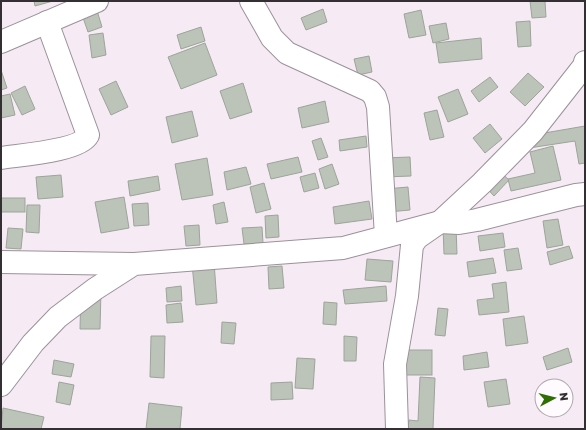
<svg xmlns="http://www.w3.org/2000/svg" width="586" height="430" viewBox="0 0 586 430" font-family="'Golos Text',sans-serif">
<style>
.building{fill:#bcc4b9;stroke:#9da49a}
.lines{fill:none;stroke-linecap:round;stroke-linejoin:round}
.minor-casing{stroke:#9b919a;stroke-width:24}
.minor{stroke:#fff;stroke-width:22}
</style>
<rect width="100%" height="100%" fill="#f6ebf4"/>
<g class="building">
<path d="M34,1h19l-18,5z"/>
<path d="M530,1h15l1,16 -14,1z"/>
<path d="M95,4l7,23 -14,5 -8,-23z"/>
<path d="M323,9l4,13 -21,8 -5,-12z"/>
<path d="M421,10l5,25 -17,3 -5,-24z"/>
<path d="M530,21l1,25 -13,1 -2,-25z"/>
<path d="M446,23l3,16 -16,4 -4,-17z"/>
<path d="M201,27l4,14 -24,8 -4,-14z"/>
<path d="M103,33l3,22 -14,3 -3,-23z"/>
<path d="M481,38l1,21 -43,4 -3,-20z"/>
<path d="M205,43l12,32 -36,14 -13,-32z"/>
<path d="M369,56l3,16 -14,3 -4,-16z"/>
<path d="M1,70l6,18 -6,2z"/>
<path d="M528,73l16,14 -19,19 -15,-14z"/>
<path d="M490,77l8,10 -19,15 -8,-11z"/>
<path d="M116,81l12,26 -17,8 -12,-26z"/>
<path d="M243,83l9,29 -22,7 -10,-28z"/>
<path d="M25,86l10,23 -13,6 -11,-22z"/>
<path d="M458,89l10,25 -20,8 -10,-25z"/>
<path d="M10,94l5,21 -14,3v-22z"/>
<path d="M325,101l4,21 -27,6 -4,-20z"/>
<path d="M437,110l7,27 -14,3 -6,-27z"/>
<path d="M192,111l6,25 -26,7 -6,-26z"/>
<path d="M490,124l12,15 -17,14 -12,-15z"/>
<path d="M585,126v37l-6,1 -4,-23 -46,7 -2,-12z"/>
<path d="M366,136l1,11 -27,4 -1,-11z"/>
<path d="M321,138l7,19 -10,3 -6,-19z"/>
<path d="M553,146l8,34 -50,11 -3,-12 27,-6 -5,-21z"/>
<path d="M298,157l4,15 -31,7 -4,-15z"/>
<path d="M410,157l1,19 -27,1 -1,-19z"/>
<path d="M207,158l6,37 -31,5 -7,-36z"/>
<path d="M332,164l7,20 -14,5 -6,-20z"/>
<path d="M246,167l5,17 -24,6 -3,-18z"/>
<path d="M496,168l13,12 -15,16 -12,-13z"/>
<path d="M315,173l4,15 -15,4 -4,-15z"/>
<path d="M61,175l2,22 -25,2 -2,-22z"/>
<path d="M158,176l2,14 -30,6 -2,-15z"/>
<path d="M264,183l7,26 -15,4 -6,-26z"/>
<path d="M408,187l2,23 -22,2 -2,-23z"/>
<path d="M124,197l5,31 -28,5 -6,-31z"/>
<rect x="1" y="198" width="24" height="14"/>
<path d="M369,201l3,18 -37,5 -2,-17z"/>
<path d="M224,202l4,20 -12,2 -3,-19z"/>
<path d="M148,203l1,22 -15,1 -2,-22z"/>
<path d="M27,205h13l-1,28 -13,-1z"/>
<path d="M278,215l1,22 -13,1 -1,-22z"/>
<path d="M558,219l5,26 -16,3 -4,-27z"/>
<path d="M199,225l1,20 -14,1 -2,-20z"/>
<path d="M262,227l1,16 -19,1 -2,-16z"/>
<path d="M443,227h13l1,27h-13z"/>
<path d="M8,228l15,1 -2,20 -15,-1z"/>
<path d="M503,233l2,14 -25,4 -2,-15z"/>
<path d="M569,246l4,12 -23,7 -3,-13z"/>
<path d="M518,248l4,21 -15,2 -3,-21z"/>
<path d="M493,258l3,15 -27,4 -2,-15z"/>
<path d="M367,259l26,2 -2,21 -26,-2z"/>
<path d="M214,262l3,41 -21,2 -4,-41z"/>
<path d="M282,266l2,22 -15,1 -1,-22z"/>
<path d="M506,282l3,30 -30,3 -2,-15 17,-2 -2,-14z"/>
<path d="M181,286l1,15 -15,1 -1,-14z"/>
<path d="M386,286l1,15 -42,3 -2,-14z"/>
<path d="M81,290h20l-1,39h-20z"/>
<path d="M324,302l13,1 -1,22 -13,-1z"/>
<path d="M181,303l2,19 -16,1 -1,-18z"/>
<path d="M438,308l10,1 -3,27 -10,-1z"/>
<path d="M524,316l4,27 -22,3 -3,-27z"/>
<path d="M222,322l14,1 -2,21 -13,-1z"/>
<path d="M151,336h14l-1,42 -14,-1z"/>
<path d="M344,336l13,1 -1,24h-12z"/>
<path d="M568,348l4,14 -25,8 -4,-13z"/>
<rect x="401" y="350" width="31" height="25"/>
<path d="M487,352l2,15 -25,3 -1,-14z"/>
<path d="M297,358l18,1 -2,30 -18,-1z"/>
<path d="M54,360l20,4 -3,13 -19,-3z"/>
<path d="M420,377l15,1 -2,51h-25l1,-9 9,1z"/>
<path d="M506,379l4,25 -22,3 -4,-25z"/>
<path d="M59,382l15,3 -4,20 -14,-3z"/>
<path d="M292,382l1,17 -22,1v-17z"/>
<path d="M149,403l33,4 -2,22h-34z"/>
<path d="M3,408l41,9 -3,12h-40z"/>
</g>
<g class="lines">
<g class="minor-casing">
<g id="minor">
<path d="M251,1l21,37 15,15 83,38 5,6 3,10 8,129"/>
<path d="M1,42l96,-41"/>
<path d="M1,158c18,-3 79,-7 87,-23l-41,-113"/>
<path d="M1,262l133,2"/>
<path d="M1,385l32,-42 25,-26 37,-28 39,-25 209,-16 97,-26 19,1 18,-3 99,-25 9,-1"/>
<path d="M397,429l-2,-65 12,-68 5,-51 5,-7 23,-16 42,-39 51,-52 51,-65 1,-4"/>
</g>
</g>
<use href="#minor" class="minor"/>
</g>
<rect width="586" height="430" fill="none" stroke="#332f33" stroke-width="4"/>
<g transform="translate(554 398) rotate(83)"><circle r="19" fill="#fffafe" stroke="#ada9ad"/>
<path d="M0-3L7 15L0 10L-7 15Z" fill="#2f6e03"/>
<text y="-6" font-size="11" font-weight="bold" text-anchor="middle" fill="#332f33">N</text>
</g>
</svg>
